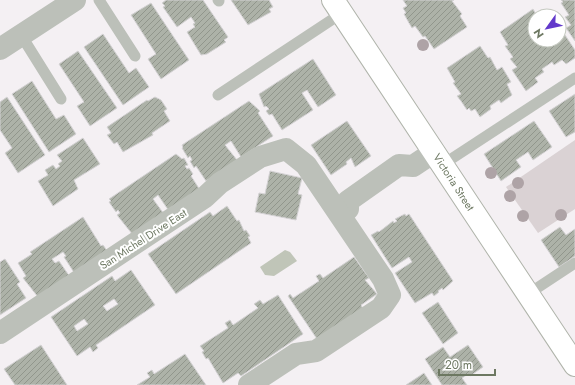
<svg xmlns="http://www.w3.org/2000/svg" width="575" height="385" viewBox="0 0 575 385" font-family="Jost,sans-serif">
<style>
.green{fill:#dad2d4}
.water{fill:#c0c5b8}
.building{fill:url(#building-hatch);stroke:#d5d3d5;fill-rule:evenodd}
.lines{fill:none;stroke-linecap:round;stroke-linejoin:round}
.secondary-casing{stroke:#b0b4ab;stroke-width:24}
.lane{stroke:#bcc0b9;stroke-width:11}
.street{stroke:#bcc0b9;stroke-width:22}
.secondary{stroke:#fff;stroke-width:22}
.tree{fill:#aea3a6}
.labels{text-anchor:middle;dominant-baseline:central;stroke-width:4;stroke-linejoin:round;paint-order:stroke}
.street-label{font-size:11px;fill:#6d7862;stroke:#fff}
</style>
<defs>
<pattern id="building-hatch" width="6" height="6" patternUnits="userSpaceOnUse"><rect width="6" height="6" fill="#adb2a8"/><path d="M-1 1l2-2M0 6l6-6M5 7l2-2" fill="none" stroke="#91968c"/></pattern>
</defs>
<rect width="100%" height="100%" fill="#f4f0f3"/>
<path class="green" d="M575,140v69l-37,24 -32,-46z"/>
<path class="water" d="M285,250l5,2 7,9 -23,15 -9,-1 -5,-8z"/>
<g class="building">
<path d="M166,0h37l25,37 -4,3 2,2 -19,12 -6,1 -14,-23 8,-5 -2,-3 2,-1 -4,-6 -14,10 -14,-20 2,-1 -3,-3z"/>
<path d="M231,0h38l4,7 -4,2 2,3 -23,13z"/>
<path d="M403,0h51l-2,1 10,13 -2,2 7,11 -33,22 -9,-13 -2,1 -8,-11 -3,2 -3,-5 -5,-9 2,-1 -3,-5 4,-2z"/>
<path d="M561,0h14v41l-9,-13 5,-3 -6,-8 4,-2 -8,-12 2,-1z"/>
<path d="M151,3l38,57 -28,19 -13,-20 8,-5 -25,-39z"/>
<path d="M533,9l4,7h-2v24h24l6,-5 10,15v8l-9,6 -4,-4 -8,5 -2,-3 -10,7 2,3 -9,6 3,4 -12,9 -14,-21 5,-3 -7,-8 3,-2 -8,-11 3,-1 -8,-13z"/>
<path d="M103,34l26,39 7,-5 13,19 -26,18 -39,-58z"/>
<path d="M480,46l8,12 2,-1 7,13 5,-3 9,15 -4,2 5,11 -11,8 -2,-3 -9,6 1,3 -11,8 -5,-8 -4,2 -2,-3 -2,2 -6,-9 -4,-5 4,-2 -8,-11 2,-1 -8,-14z"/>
<path d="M78,51l39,57 -27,18 -13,-20 7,-4 -25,-38z"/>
<path d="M313,59l23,36 -18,12 -11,-17 -5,3 11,17 -31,20 -10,-16 -3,1 -3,-4 3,-2 -3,-3 -2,1 -5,-13z"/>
<path d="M32,81l24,38 8,-4 12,19 -27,18 -37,-58z"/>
<path d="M575,94v38l-9,5 -17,-26z"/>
<path d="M7,97l38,58 -27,18 -13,-20 7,-5 -12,-18v-28z"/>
<path d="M155,97l6,3 6,9 -3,2 6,10 -18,12 1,2 -30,17 -6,-10 -3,2 -7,-9 4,-2 -4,-6 40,-27 1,1z"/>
<path d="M249,101l11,10 -2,2 15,23 -32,21 -10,-16 -6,4 12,15 -31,21 -10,-15 -2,2 -4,-7 2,-1 -2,-4 -2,2 -6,-10 1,-1 -1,-2z"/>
<path d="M347,121l24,35 -16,11 -4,-9 -5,4 1,2 -16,11 -20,-30z"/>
<path d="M534,121l18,26 -19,13 -5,-8 -12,8 5,7 -20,14 -17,-27z"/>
<path d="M83,138l17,26 -26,16 4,9 -25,17 -15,-25 10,-6 -3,-5 8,-5 3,4 4,-3 -2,-2 4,-3 -5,-6z"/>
<path d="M176,154l6,5 2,-1 4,7 -3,1 2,3 2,-1 4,6 -2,2 9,14 -31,21 -11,-16 -5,4 11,15 -31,21 -16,-20 3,-2 -2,-3 -2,2 -7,-10 2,-1 -2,-2z"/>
<path d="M270,171l32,7 -4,16 4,1 -6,25 -41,-8 4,-19 6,1z"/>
<path d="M227,206l10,15 2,-1 5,11 2,-1 4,6 -2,1 3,6 -75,51 -28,-40 62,-42 3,4z"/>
<path d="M405,214l1,2 3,-2 44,67 -10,9 -1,-2 -4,3 1,1 -5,4 -2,-3 -17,10 -20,-30 17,-11 -3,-5 -17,11 -21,-33 7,-4 1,1 14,-11 1,2 3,-2 -2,-2z"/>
<path d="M83,217l18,29 2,-1 5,7 -33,22 -11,-17 2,-1 -3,-4 -11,7 3,4 4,-2 11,16 -32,20 -15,-19 3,-2 -8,-13 14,-9 -2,-2z"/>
<path d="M560,227l6,8 9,-6v27l-16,11 -18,-27z"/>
<path d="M354,257l15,21 -4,2 12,14 -16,11 2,4 -46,30 -29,-43 2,-2 3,4 26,-17 -3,-5 4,-2 3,4z"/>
<path d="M5,259l15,23 -3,2 9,14 -26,17v-53z"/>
<path d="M131,270l24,35 -59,40 2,3 -5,4 -3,-5 -13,9 -26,-39 61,-41 3,5zM114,299l4,5 -11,7 -4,-5zM84,319l4,5 -11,7 -3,-5z"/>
<path d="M278,295l25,39 -62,42 -3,-3 -15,10 -15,-25 -2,1 -4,-7 2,-1 -4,-5 28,-18 -3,-5 5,-3 3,5 25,-17 -4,-4 6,-4 3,4z"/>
<path d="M438,302l20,31 -15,11 -21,-31z"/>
<path d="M41,345l26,40h-52l-11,-16z"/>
<path d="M468,345l15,22 -13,9 -2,-2 -6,4 5,7h-25l-17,-26 18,-12 7,10z"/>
<path d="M185,354l21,31h-69l13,-8 -3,-4 5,-3 2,4z"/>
<path d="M424,373l8,12h-26z"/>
</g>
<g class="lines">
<g class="secondary-casing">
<path id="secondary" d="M333,0l242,365"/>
</g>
<g class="lane">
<path d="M99,0l36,56"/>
<path d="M218,0l1,1"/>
<path d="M21,35l40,64"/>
<path d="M218,95l124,-82"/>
<path d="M442,165l133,-87"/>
<path d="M528,294l47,-31"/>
</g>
<g class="street">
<path d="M0,49l75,-49"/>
<path d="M348,209v-8l51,-36 14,1 21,-14"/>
<path d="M0,333l205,-136 15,-14 40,-26 26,-8 20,16 77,114 7,16 -9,13 -65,43 -20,3 -47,31"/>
</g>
<use href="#secondary" class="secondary"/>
</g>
<g class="tree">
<circle cx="423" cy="45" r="6"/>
<circle cx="491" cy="173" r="6"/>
<circle cx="518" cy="183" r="6"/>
<circle cx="510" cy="196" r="6"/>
<circle cx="561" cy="215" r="6"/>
<circle cx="523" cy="216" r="6"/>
</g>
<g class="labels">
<g class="street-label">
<text transform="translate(454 182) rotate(57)">Victoria Street</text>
<text transform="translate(143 239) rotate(-33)">San Michel Drive East</text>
</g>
</g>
<g transform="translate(547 28) rotate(237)"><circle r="19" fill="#ffffff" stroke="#c5c9c0"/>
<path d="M0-3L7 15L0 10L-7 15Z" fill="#6239cb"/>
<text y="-6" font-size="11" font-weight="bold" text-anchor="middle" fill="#6d7862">N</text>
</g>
<path d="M439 369v6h56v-6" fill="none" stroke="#6d7862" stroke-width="2"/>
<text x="445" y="369" font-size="12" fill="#6d7862" stroke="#ffffff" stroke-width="3" paint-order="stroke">20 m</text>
</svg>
